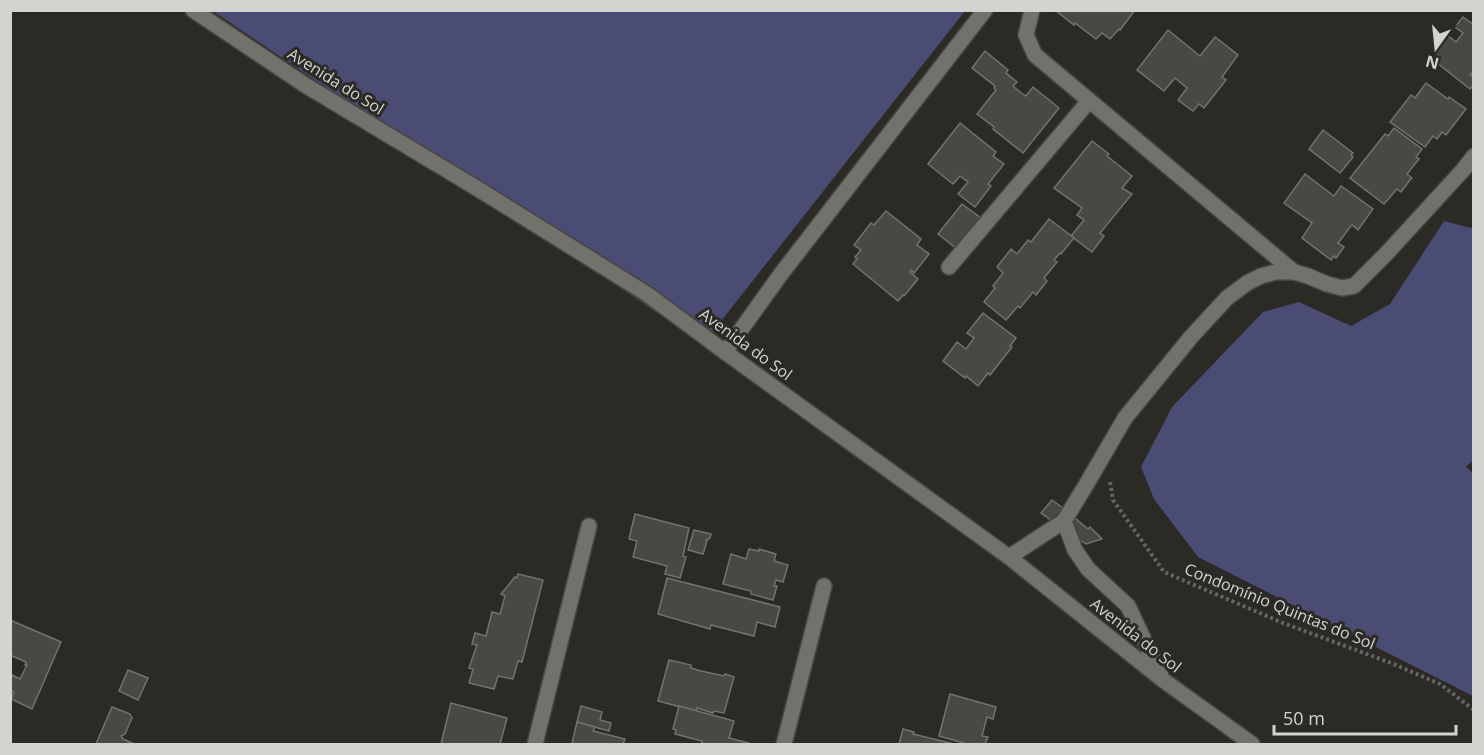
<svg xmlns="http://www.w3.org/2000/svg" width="1484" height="755" viewBox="0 0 1484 755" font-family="'Open Sans',sans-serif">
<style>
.green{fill:#4a4c73}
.building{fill:#494843;stroke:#73726c;stroke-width:1.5}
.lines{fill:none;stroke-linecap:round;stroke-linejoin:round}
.minor-casing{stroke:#464540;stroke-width:18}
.path{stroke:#656560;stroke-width:4;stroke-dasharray:3 3;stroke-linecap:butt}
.minor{stroke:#72716b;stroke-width:15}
.labels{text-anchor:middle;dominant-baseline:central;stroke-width:6;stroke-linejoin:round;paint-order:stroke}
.street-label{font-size:16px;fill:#d3d3cf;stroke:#2b2a25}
</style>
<rect width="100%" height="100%" fill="#2b2a25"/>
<g class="green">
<path d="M213,11h752l-262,333z"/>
<path d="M1444,221l27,7 2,-2 1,233 -8,8 8,7 -1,222 -275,-139 -44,-58 -13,-32 31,-60 91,-95 36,-10 52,24 39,-22z"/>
</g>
<g class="building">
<path d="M1055,10h80l-15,20 -1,-1 -9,10 -8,-6 -6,6 -21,-16 -1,2z"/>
<path d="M1463,17l11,8v45l-4,5 4,2v7l-4,5 -39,-31 11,-15 -2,-1 6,-8 10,8 7,-9 -8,-6z"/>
<path d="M1168,30l32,26 15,-19 23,18 -16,22 4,3 -22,28 -5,-4 -6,7 -15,-11 9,-12 -12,-10 -11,13 -27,-21z"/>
<path d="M985,51l23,19 -2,3 11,9 -4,4 7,6 6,4 7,-9 26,21 -36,45 -30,-24 1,-2 -17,-13 19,-24 -2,-2 1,-2 -23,-18z"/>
<path d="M1426,83l22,16 1,-2 17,12 -20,26 -4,-3 -5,7 -4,-3 -8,11 -35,-25 21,-27 4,3z"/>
<path d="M960,123l36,29 -3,4 11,8 -16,20 3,2 -16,21 -17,-13 10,-12 -8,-6 -7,8 -25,-20z"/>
<path d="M1394,128l28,21 -6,8 3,2 -12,15 5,4 -2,2 -9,12 -4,-3 -13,15 -34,-26 35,-44 3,2z"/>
<path d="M1323,130l30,23 -2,2 2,2 -13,16 -31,-24z"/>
<path d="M1092,141l17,13 -2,2 25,20 -10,12 10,6 -32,39 4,3 -12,16 -21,-16 13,-16 -7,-5 5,-7 -28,-20z"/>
<path d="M1305,174l29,22 7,-10 32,23 -15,21 -6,-5 -1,1 -13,17 6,4 -8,11 -2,-2 -3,4 -29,-22 10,-15 -28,-20z"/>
<path d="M962,204l19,14 -24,31 -19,-15z"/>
<path d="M886,211l35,28 -4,6 12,9 -15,19 -3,-3 -1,2 8,7 -14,17 -1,-1 -5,6 -45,-37 4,-5 -2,-2 6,-7 -7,-5 17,-22 3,2z"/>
<path d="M1049,219l25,19 -13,16 -1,-1 -6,7 3,2 -13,16 3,3 -11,14 -3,-3 -13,16 -2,-2 -12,14 -22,-18 11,-14 -2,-2 10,-13 -6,-6 14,-18 6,5 11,-14 3,2z"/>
<path d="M983,313l33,25 -6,8 2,1 -22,28 -2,-2 -10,13 -12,-10 -1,2 -22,-17 14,-19 9,7 8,-11 -7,-5z"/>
<path d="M1052,500l11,8 2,-3 4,8 19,16 2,-2 12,12 -16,5 -45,-31z"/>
<path d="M635,514l54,14 -6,28 3,1 -6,21 -15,-4 2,-8 -34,-9 4,-16 -8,-2z"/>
<path d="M694,530l17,4 -1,4 -4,2 1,1 -4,13 -15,-4z"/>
<path d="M749,549l10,2v-2l17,5 -2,7 14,4 -5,17 -7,-2 -2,6h3l-4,14 -22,-6v-3l-28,-7 8,-30 15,5z"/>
<path d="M518,574l25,6 -21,82 -4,-1 -5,18 -15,-3 -4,13 -25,-6 4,-14 -4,-1 8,-23 -5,-1 3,-11 11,3 6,-24 8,2 5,-18 -4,-2 14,-17 2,1z"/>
<path d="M667,578l113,29 -5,20 -18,-5 -3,14 -43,-11 -1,4 -52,-15z"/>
<path d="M10,620l51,22 -29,67 -21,-10 3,-7 -4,-2 2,-15 8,4 7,-14h-2l1,-3 -16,-7z"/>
<path d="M669,660l22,5v3l10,3 23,5 1,-2 9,3 -10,36 -10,-2 -1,2 -16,-5 -1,3 -38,-10z"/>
<path d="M128,670l20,8 -10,22 -19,-9z"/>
<path d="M950,694l46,13 -3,12 -6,-2 -5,19 6,1 -3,7h-18l-28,-8z"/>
<path d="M451,703l56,15 -7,26h-59z"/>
<path d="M581,706l21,6 -2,8 11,3 -2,8 -32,-9z"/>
<path d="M679,706l55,15 -5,17 20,5v1h-42l-5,-1v-2l-27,-7 1,-4 -3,-1z"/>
<path d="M112,707l18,7 2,4 -7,16 -4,2 2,3 9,4 -1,1h-35z"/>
<path d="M577,722l18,5 -2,4 32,8 -2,5h-44l-7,-1z"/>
<path d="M903,729l11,3 -1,2 41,10h-55z"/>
</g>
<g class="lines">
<g class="minor-casing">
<g id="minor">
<path d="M193,10l112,75 170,102 172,107 78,58 284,205 154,123 89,64"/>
<path d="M1032,10l-6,25 9,20 259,217"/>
<path d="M949,267l140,-166"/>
<path d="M725,352l56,-78 204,-264"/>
<path d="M1064,521l11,29 13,19 40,37 33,70"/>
<path d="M1009,557l55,-36 22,-36 39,-67 66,-81 36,-39 20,-15 14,-7 15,-4h18l14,4 19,8 15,4 12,-2 32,-32 77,-84 11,-14"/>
<path d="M535,744l54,-218"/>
<path d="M784,744l40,-158"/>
</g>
</g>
<path class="path" d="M1110,482l3,18 51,72 119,51 108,40 49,21 34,26"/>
<use href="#minor" class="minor"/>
</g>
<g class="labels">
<g class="street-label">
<text transform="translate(336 81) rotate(32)">Avenida do Sol</text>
<text transform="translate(746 344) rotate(36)">Avenida do Sol</text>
<text transform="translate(1280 606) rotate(22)">Condomínio Quintas do Sol</text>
<text transform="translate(1136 635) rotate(38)">Avenida do Sol</text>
</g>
</g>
<rect width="1484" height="755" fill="none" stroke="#d3d3cf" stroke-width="24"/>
<g transform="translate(1436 48) rotate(195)" stroke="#2b2a25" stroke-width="4.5" paint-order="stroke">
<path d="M0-4.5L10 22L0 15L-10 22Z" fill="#d3d3cf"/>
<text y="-9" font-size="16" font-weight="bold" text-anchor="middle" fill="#d3d3cf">N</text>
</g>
<path d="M1274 725v9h182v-9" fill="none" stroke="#d3d3cf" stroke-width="3"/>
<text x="1283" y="725" font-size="18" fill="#d3d3cf" stroke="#2b2a25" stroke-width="4.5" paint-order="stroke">50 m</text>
</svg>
